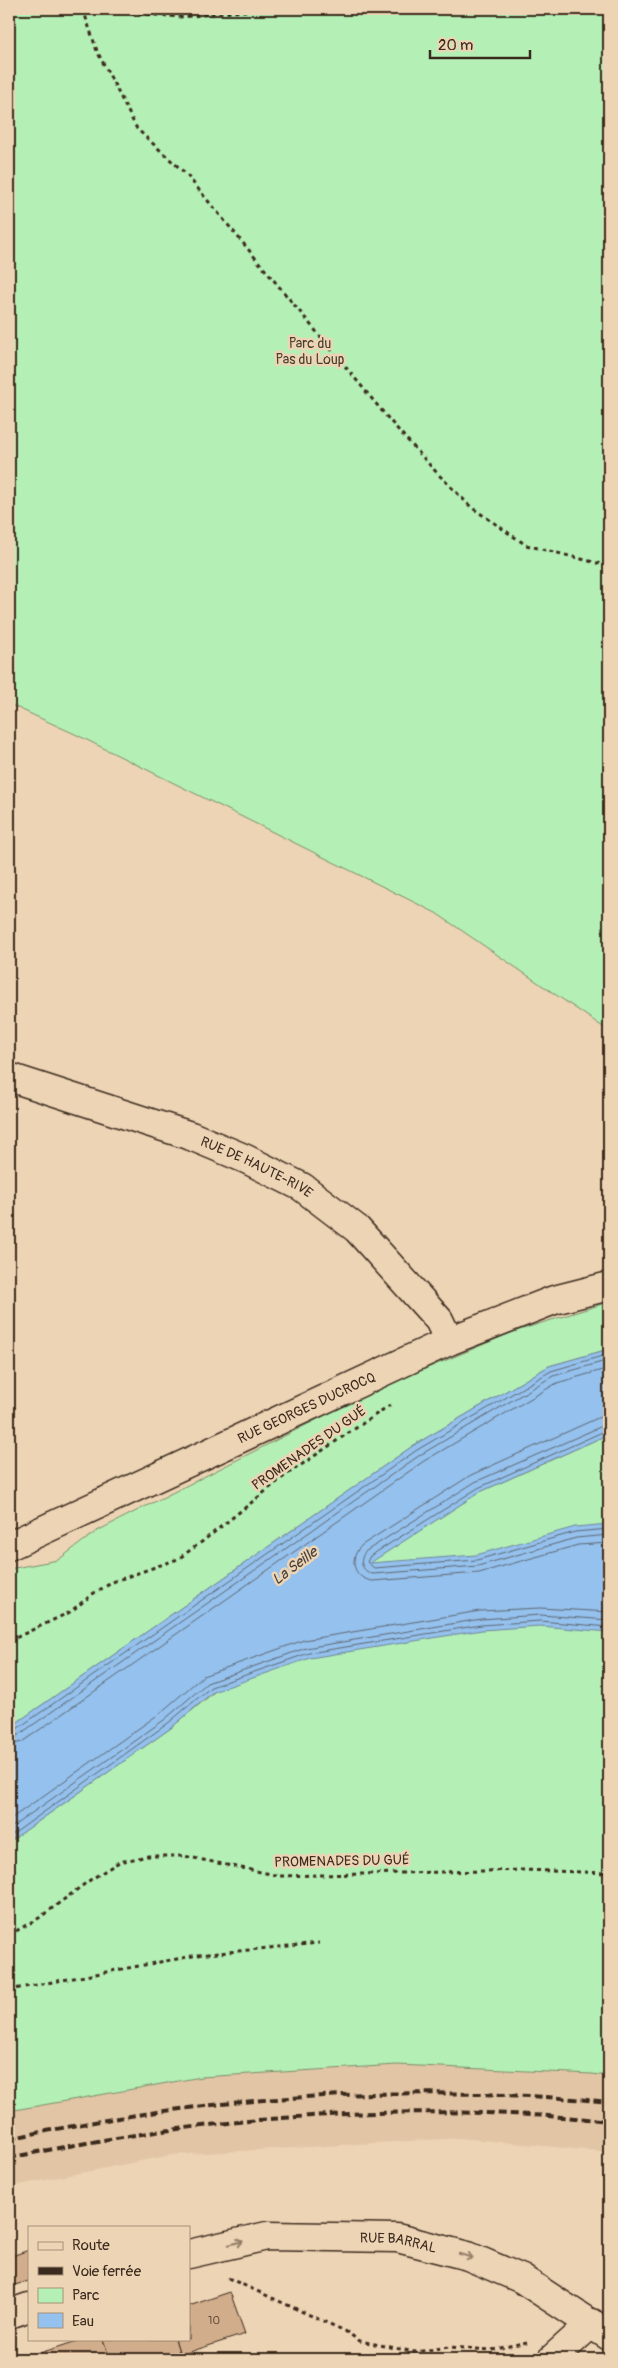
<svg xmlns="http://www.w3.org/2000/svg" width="618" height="2368" viewBox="0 0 618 2368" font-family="Pangolin,sans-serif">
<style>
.built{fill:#e2c5a5}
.green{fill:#b4f0b6;stroke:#788d6a}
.water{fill:#94c1ed;stroke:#70859a}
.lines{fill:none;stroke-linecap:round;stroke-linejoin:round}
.shore{stroke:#5f6671;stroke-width:1}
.building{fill:#d1ad8b;stroke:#3b2a1e}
.minor-casing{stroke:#3b2a1e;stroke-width:31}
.path{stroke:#3b2a1e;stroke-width:3;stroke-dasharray:4 4;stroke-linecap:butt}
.minor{stroke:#edd4b5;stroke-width:28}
.rail{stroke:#3b2a1e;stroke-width:4;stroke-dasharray:8 4;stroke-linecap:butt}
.oneway{stroke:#947f6a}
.labels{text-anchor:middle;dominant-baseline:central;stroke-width:5;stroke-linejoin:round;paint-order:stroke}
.number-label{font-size:11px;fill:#604b39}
.park-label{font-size:14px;fill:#473e2d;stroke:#edd4b5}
.street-label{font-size:14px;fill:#3b2a1e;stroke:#edd4b5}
.water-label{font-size:15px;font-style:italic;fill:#48413d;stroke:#edd4b5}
</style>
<rect width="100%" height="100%" fill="#edd4b5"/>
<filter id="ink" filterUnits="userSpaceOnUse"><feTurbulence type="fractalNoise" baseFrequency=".02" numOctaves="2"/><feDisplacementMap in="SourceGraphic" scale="10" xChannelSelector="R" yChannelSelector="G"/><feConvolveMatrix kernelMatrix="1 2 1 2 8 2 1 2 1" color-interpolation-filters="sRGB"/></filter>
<g filter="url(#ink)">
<path class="built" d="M397,2065l195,9 17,2v76l-149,-14 -289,17 -162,32v-76l192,-34z"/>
<g class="green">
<path d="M9,9h600v1022l-173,-118 -361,-179 -66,-30z"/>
<path d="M609,1302v47l-60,17 -135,79 -405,283v-159l49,-9 39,-29 278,-141 138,-58z"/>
<path d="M609,1434v642l-17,-2 -195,-9 -196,12 -192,34v-269l162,-114 198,-165 111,-71z"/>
</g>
<path class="water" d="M609,1349v85l-129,58 -110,71 106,-8 99,-28 34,-3v108l-69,-6 -58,4 -172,28 -97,34 -42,36 -162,114v-114l405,-283 135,-79z"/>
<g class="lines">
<g class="shore">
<path d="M609,1416l-9,1 -129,58 -109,70c-14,13 -9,33 10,36l107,-8 99,-28 31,-2"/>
<path d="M609,1423l-134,59 -109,69c-8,9 -5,20 7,23l105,-8 98,-28 33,-3"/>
<path d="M609,1429l-131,59 -108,68 -3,6 7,6 103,-8 98,-28 34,-3"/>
<path d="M9,1732l5,-1 403,-281 134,-79 58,-17"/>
<path d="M9,1738l8,-2 403,-281 133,-79 56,-16"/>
<path d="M9,1745l13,-3 402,-281 133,-78 52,-15"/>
<path d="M9,1820l150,-106 44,-38 101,-36 176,-29 60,-3 69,4"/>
<path d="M9,1829l155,-109 43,-37 99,-35 175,-29 59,-4 69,5"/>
<path d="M9,1837l158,-113 44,-37 98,-34 172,-28 59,-4 69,6"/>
</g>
</g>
<g class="building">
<path d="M29,2250v31l-18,5 -2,-7v-22z"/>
<path d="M230,2292l15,42 -65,21 -5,-16h14v-33z"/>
<path d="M83,2339h20l7,20h-71l-2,-5z"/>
<path d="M103,2339h72l5,16 -13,4h-57z"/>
</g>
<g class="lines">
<g class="minor-casing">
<g id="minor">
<path id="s1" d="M9,1077l182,59 55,23 56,28 55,42 82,91 10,21"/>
<path id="s2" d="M9,1546l440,-205 105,-41 55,-14"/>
<path id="s3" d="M189,2254l78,-18 130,2 71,18 54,23 87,57"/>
<path d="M9,2314l20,-7"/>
<path d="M552,2359l40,-36"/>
</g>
</g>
<g class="path">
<path d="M83,9l14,42 40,78 48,44 207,250 45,50 34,34 55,38 83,21"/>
<path d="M83,9l97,8 86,-8"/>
<path d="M9,1641l61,-29 24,-19 21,-12 63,-22 25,-18 83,-66 104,-70"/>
<path d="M9,1935l30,-17 51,-38 29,-18 29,-6h36l96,20 244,-6 85,3"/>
<path d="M9,1990l189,-35 121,-12"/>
<path d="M228,2278l117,53 15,10 55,11 34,-5 43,3 35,-8"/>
</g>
<use href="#minor" class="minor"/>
<g class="rail">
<path d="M9,2139c197,-44 399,-56 600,-37"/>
<path d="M9,2158c198,-42 398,-57 600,-37"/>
</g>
</g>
<defs><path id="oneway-shaft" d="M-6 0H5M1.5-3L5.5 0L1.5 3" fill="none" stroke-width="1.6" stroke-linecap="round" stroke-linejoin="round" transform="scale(1.25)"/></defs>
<g class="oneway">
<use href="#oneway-shaft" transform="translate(236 2243) rotate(-13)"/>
<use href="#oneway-shaft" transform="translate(466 2256) rotate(17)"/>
</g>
</g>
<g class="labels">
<g class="number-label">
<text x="214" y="2320">10</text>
</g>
<g class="park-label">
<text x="310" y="343">Parc du<tspan x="310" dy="16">Pas du Loup</tspan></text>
</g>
<g class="street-label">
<text stroke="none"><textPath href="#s1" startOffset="264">RUE DE HAUTE-RIVE</textPath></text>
<text stroke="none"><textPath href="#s2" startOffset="328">RUE GEORGES DUCROCQ</textPath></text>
<text transform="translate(309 1448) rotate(-35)">PROMENADES DU GUÉ</text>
<text transform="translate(342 1861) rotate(-1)">PROMENADES DU GUÉ</text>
<text stroke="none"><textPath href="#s3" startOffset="212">RUE BARRAL</textPath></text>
</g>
<g class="water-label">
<text transform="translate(295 1566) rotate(-37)">La Seille</text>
</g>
</g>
<rect width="618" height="2368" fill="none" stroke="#edd4b5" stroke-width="30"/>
<rect x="15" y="15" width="588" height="2338" fill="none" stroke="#3b2a1e" stroke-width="2" filter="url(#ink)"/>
<rect x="28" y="2226" width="162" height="115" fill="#edd4b5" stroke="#a69079"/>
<rect x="38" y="2242" width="25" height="8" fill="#edd4b5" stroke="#a69079"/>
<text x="72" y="2250" font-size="15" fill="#3b2a1e">Route</text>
<rect x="38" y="2267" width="25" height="8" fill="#3b2a1e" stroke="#a69079"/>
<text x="72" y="2276" font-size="15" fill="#3b2a1e">Voie ferrée</text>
<rect x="38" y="2288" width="25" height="15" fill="#b4f0b6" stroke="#a69079"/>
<text x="72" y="2300" font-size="15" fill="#3b2a1e">Parc</text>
<rect x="38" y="2313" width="25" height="15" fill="#94c1ed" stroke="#a69079"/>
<text x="72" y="2326" font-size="15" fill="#3b2a1e">Eau</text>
<path d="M430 50v8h100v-8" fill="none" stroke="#3b2a1e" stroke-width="2.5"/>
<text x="438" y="50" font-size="15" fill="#3b2a1e" stroke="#edd4b5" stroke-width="4" paint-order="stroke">20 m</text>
</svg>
